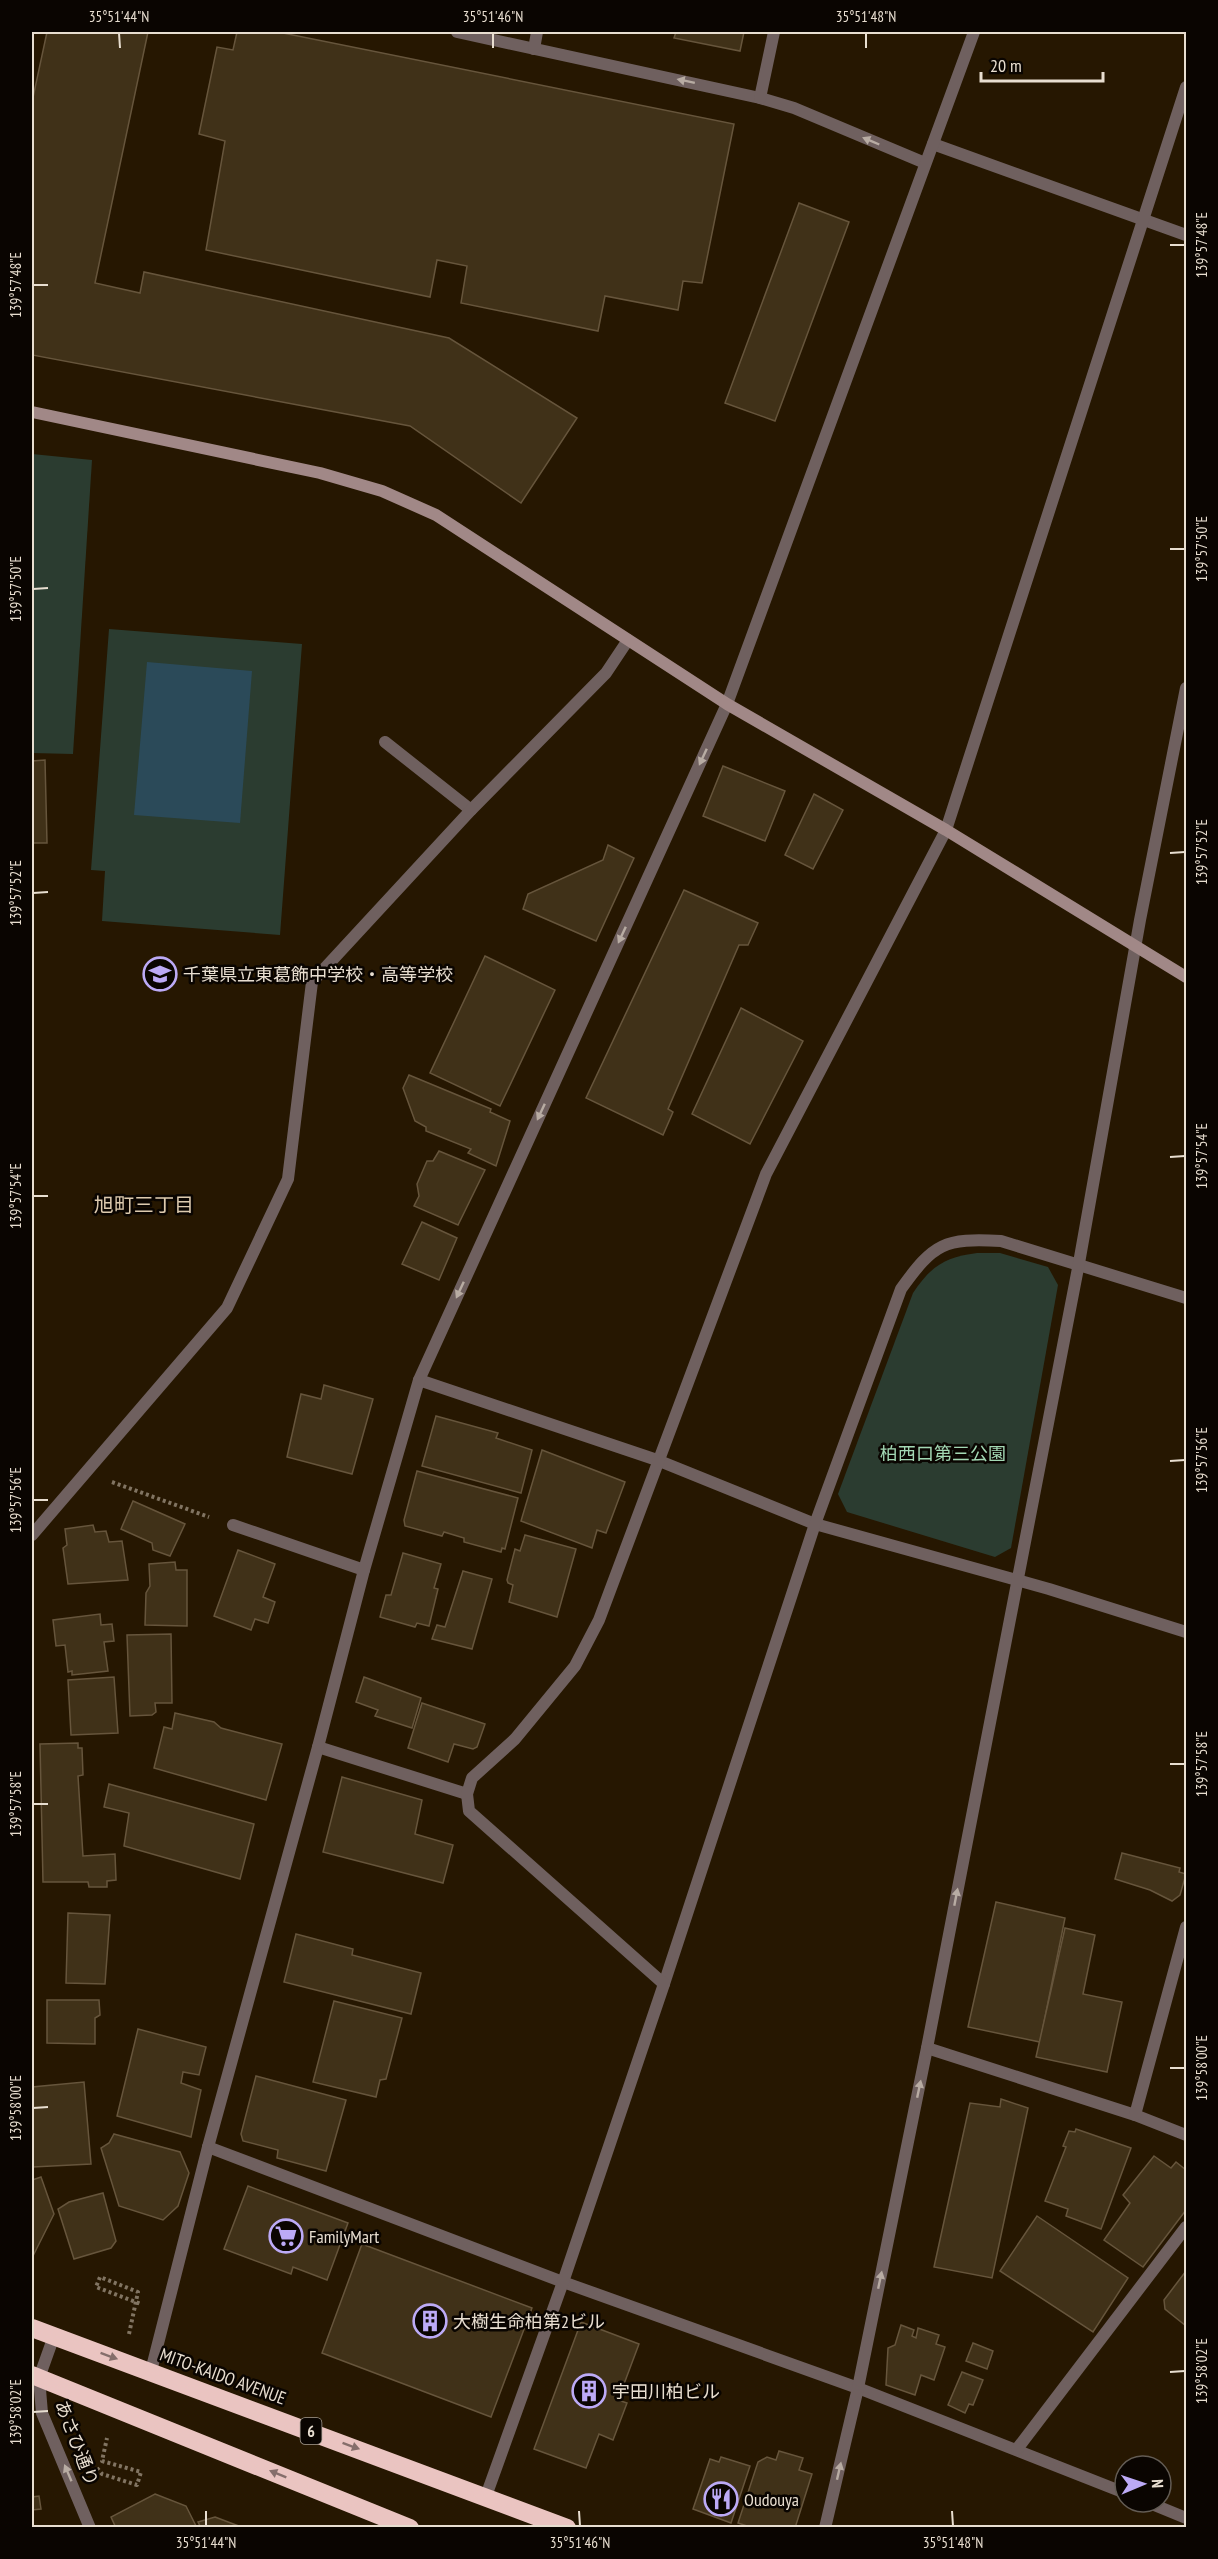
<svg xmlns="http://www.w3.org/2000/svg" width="1218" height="2559" viewBox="0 0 1218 2559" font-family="'PT Sans Narrow','Noto Sans JP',sans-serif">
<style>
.green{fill:#2b3c30}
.water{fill:#2b4a59}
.building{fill:#403118;stroke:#66553c;stroke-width:1.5}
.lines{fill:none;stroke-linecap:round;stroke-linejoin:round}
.path{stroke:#817462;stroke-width:4;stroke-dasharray:3 3;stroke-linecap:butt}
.lane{stroke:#6f605f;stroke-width:12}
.street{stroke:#6f605f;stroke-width:12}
.secondary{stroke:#a18887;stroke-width:12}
.highway{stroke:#eac4c1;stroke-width:18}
.oneway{fill:#b8aca3}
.oneway2{fill:#856e6b}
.ticks{fill:none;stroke:#e8ded0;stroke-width:2}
.labels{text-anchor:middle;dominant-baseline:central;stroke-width:5;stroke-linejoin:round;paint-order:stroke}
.shield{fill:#0a0501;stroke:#a59d92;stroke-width:1.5}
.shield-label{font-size:16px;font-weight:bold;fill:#e8ded0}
.poi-label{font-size:18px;fill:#e8ded0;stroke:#0a0501;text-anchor:start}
.park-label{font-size:18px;fill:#a3d8b4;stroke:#0a0501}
.street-label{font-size:18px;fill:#e8ded0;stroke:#0a0501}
.neighbourhood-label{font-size:20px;fill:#ddcaae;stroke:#0a0501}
.neatline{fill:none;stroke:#e8ded0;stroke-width:2}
.ticks-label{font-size:15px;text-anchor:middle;fill:#e8ded0}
</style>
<rect width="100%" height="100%" fill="#261701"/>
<g class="green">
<path d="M32,454l60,6 -19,294 -41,-1z"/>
<path d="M109,629l193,15 -22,291 -178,-14 3,-50 -14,-1z"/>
<path d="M977,1253h23l48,14 10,18 -47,263 -16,9 -148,-45 -9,-18 75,-201c18,-27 32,-36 64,-40z"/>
</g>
<path class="water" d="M147,662l105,9 -12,152 -106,-8z"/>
<g class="building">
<path d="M47,32h101l-53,251 45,10 4,-21 305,66 128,80 -56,85 -111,-77 -378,-71v-253z"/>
<path d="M237,32h41l456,92 -32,159 -19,-2 -5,29 -73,-14 -7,35 -137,-28 6,-37 -30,-6 -7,37 -224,-47 19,-109 -26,-7 18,-87 16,3z"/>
<path d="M676,32h68l-4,19 -66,-13z"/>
<path d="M799,203l50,19 -74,199 -50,-18z"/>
<path d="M45,760l2,83h-15v-82z"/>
<path d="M723,766l62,25 -20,50 -62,-25z"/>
<path d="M814,794l29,16 -30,59 -28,-14z"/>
<path d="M608,845l26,13 -38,83 -73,-32 5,-15 75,-34z"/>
<path d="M684,890l74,33 -10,22h-9l-71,164 5,3 -10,23 -77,-37z"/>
<path d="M485,956l70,34 -55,116 -70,-33z"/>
<path d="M741,1008l62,33 -53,103 -58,-30z"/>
<path d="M409,1075l82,34 -1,3 20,9 -14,45 -28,-13 3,-4 -45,-18v-4l-11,-6 -12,-33z"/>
<path d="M439,1151l46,19 -27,55 -44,-19 5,-10 -2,-12 10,-23h6z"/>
<path d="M422,1222l35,16 -18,42 -37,-16z"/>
<path d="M324,1385l49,14 -21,75 -65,-17 14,-63 20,5z"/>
<path d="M436,1416l62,17 -2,5 36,12 -11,43 -99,-27z"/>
<path d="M542,1450l83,32 -19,51 -9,-3 -5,18 -71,-27z"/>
<path d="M417,1471l101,27 -13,51 -3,-1 -1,4 -37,-10v-4l-20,-6 -2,4 -37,-10 -1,-6z"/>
<path d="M133,1501l52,23 -15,32 -17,-6 -1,-7 -31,-14z"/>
<path d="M93,1525l2,7 11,-1 3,11 13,-1 6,39 -60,4 -5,-36 4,-3 -2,-16z"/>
<path d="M525,1535l51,14 -19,68 -48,-15 4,-17 -5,-2 -1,-3 8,-31 5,2z"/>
<path d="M238,1550l37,14 -12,33 12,5 -7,21 -13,-4 -4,11 -37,-14z"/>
<path d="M403,1553l38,11 -7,24 4,1 -9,37 -12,-3 -2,4 -35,-10 6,-22h5z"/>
<path d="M175,1562l1,8h11v56l-42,-1 1,-32 4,-7 -1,-22z"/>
<path d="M463,1571l29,8 -20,70 -40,-10 5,-14 8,2z"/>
<path d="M100,1614l1,11 11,-1 2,17 -10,1 4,29 -36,4v-4l-4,1 -3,-27 -9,1 -3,-26z"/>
<path d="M171,1634l1,69h-17l1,9 -4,3 -22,1 -3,-81z"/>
<path d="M114,1677l4,56 -47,2 -3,-55z"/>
<path d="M364,1677l57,21 -9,30 -37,-12 3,-6 -22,-8z"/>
<path d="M422,1703l63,21 -8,23 -4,2 -19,-5 -6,18 -40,-14z"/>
<path d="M175,1713l39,9 7,6 61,16 -16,56 -112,-32 10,-41 8,2z"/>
<path d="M78,1743v5h4l1,27 -5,1 5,80 32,-2 1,26 -9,1v6h-18l-1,-5h-45l-3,-138z"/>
<path d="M342,1777l80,23 -7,34 38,11 -10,38 -120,-31z"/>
<path d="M109,1784l145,40 -14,55 -116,-33 5,-33 -25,-6z"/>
<path d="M1122,1853l58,15 -1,4 7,2 -6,21 -8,6 -22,-11 -35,-11z"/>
<path d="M996,1902l69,16 -25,124 -72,-15z"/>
<path d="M68,1913l42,2 -5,69 -39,-1z"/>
<path d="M1065,1928l30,7 -12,59 39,8 -15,70 -71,-15z"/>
<path d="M296,1934l57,15 -1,6 69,18 -10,41 -127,-32z"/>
<path d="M47,2000h52l1,15 -5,3v26l-48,-1z"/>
<path d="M334,2001l68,17 -16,61 -6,1 -4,17 -63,-15z"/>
<path d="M138,2029l68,18 -7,28 -16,-3 -2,11 20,7 -10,47 -74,-21z"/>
<path d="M256,2076l90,24 -20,71 -49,-13 1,-8 -35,-9 -2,-7z"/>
<path d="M84,2082l7,82 -58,3 -1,-80z"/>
<path d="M1001,2099l27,9 -36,170 -58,-11 36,-164 30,4z"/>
<path d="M1076,2129l55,19 -30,81 -35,-13 2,-7 -23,-8 21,-54 -3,-1 6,-15 6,1z"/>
<path d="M114,2134l66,18 9,21 -11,33 -15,14 -44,-14 -18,-58 8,-5z"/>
<path d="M1154,2156l17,12 5,-6 10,8v40l-43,57 -39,-27 26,-37 -7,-8z"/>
<path d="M41,2177l13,37 -22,44v-78z"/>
<path d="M248,2186l100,37 -21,57 -34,-13 -2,7 -67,-25z"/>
<path d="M103,2193l13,48 -5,7 -37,11 -16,-50 11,-7z"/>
<path d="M1037,2216l91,62 -35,54 -93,-61z"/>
<path d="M362,2244l170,64 -41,109 -169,-64z"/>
<path d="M1186,2271v55l-21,-17 -1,-9z"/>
<path d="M581,2322l58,22 -21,56 9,3 -14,37 -14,-6 -13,34 -52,-19z"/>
<path d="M901,2325l13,5 -2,6 4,2 2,-10 21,7 -3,9 9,3 -11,33 -13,-5 -6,20 -29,-10 2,-37 7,-3z"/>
<path d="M973,2343l20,8 -6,18 -21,-8z"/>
<path d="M962,2372l21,8 -10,25 -4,-1 -4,9 -17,-8z"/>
<path d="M779,2451l24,7 -4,12 13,4 -17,54h-42l-15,-5 20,-61 9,-5 9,3z"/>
<path d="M721,2457l29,9 -19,57 -38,-14 17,-50 9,3z"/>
<path d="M155,2494l31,12 11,22h-81l-5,-11z"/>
<path d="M39,2496l2,13 -9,1v-13z"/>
<path d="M215,2517l29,11h-43l-3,-6z"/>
</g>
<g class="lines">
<g class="path">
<path d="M112,1482l97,35"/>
<path d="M129,2334l9,-42 -38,-15 -4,10 45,17"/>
<path d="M97,2468l5,6 35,11 4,-13 -39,-11 5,-23"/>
</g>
<g class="lane">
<path d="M457,32l303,66 34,10 131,55"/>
<path d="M534,49l3,-17"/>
<path d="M760,98l14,-66"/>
<path d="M385,742l86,68"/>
<path d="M233,1525l131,45"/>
<path d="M318,1747l149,47"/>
</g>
<g class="street">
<path d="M933,144l253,91"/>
<path d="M419,1380l238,80 158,64 234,65 137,43"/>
<path d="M32,1535l195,-227 61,-129 24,-197 159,-172 135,-137 22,-33"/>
<path d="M664,1984l151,-460 86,-235c33,-46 43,-51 100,-48l185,57"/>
<path d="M927,2048l208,67 51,20"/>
<path d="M1135,2115l51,-188"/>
<path d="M208,2147l355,135 295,106 267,105"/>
<path d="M54,2336l-15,42 3,35 48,115"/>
<path d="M151,2371l57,-224 110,-400 46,-177 55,-190 308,-676 247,-672"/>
<path d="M1017,2449l169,-222"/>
<path d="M486,2496l77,-214 101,-298 -195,-173 -2,-17 5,-16 43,-39 60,-73 24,-46 167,-446 180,-344 240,-743"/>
<path d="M1147,2502l39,16"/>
<path d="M825,2528l33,-140 69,-340 152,-785 61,-343 46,-232"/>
</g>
<path class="secondary" d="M32,412l288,61 62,18 54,24 291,189 219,126 240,147"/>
<g class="highway">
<path d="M32,2328l535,200"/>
<path d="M32,2375l378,153"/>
</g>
</g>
<defs><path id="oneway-solid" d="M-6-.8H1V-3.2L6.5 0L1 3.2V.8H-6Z" transform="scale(1.5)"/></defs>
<g class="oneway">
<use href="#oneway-solid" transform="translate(686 81) rotate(-168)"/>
<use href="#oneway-solid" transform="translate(871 141) rotate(-157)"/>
<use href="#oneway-solid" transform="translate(703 757) rotate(115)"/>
<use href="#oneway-solid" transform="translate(622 935) rotate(115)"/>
<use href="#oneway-solid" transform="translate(541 1112) rotate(115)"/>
<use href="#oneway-solid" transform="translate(460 1290) rotate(115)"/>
<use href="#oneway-solid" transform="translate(956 1897) rotate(-79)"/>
<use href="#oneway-solid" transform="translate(919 2089) rotate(-78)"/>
<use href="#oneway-solid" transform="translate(880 2280) rotate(-78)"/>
<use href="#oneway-solid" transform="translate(839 2471) rotate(-77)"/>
<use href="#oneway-solid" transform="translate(68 2473) rotate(-113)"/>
</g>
<g class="oneway2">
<use href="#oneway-solid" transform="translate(109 2356) rotate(20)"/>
<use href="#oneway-solid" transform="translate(351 2446) rotate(20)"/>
<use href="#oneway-solid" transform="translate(278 2474) rotate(-158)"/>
</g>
<path class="ticks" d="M119,33l1,15M493,33v15M866,33v15M1170,245h15M33,285h15M1170,549h15M33,589l15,-1M1170,853l15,-1M33,893l15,-1M1170,1157l15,-1M33,1196h15M1170,1461l15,-1M33,1500h15M1170,1764h15M33,1804h15M1170,2068h15M33,2108l15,-1M1170,2372l15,-1M33,2412l15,-1M206,2511v15M579,2511l1,15M952,2511l1,15"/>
<defs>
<g id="school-ring" transform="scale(1.725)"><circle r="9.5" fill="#0a0501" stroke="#bcaaf6" stroke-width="1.5"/><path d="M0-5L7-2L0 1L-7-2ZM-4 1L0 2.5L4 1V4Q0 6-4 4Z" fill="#bcaaf6"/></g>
<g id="supermarket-ring" transform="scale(1.725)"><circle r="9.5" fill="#0a0501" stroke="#bcaaf6" stroke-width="1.5"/><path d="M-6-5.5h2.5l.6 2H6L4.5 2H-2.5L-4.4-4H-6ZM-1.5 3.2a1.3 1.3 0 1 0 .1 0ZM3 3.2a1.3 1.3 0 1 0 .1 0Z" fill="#bcaaf6"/></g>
<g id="building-ring" transform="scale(1.725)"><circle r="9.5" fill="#0a0501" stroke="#bcaaf6" stroke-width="1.5"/><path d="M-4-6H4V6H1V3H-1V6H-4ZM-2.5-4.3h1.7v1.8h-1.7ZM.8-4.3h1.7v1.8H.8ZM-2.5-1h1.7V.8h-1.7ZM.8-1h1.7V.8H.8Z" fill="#bcaaf6"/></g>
<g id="restaurant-ring" transform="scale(1.725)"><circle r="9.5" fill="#0a0501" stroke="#bcaaf6" stroke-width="1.5"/><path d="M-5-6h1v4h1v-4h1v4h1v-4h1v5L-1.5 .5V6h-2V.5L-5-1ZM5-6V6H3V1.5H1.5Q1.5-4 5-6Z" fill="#bcaaf6"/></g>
</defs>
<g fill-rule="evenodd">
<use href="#school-ring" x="160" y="974"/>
<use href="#supermarket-ring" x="286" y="2236"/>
<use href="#building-ring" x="430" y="2321"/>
<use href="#building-ring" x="589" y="2391"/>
<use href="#restaurant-ring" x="721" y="2499"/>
</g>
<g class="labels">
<rect class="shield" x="300.5" y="2418" width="21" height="26" rx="4.5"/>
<g class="shield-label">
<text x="311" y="2431">6</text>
</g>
<g class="poi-label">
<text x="183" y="974">千葉県立東葛飾中学校・高等学校</text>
<text x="309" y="2236">FamilyMart</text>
<text x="453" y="2321">大樹生命柏第2ビル</text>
<text x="612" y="2391">宇田川柏ビル</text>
<text x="744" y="2499">Oudouya</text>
</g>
<g class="park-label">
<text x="943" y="1453">柏西口第三公園</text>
</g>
<g class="street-label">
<text transform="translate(223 2376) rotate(20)">MITO-KAIDO AVENUE</text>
<text transform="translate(77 2443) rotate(69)">あさひ通り</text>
</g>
<g class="neighbourhood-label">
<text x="144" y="1205">旭町三丁目</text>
</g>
</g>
<rect width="1218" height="2559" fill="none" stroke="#0a0501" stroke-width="66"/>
<g transform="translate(1143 2484) rotate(88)"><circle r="28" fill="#0a0501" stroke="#635c54" stroke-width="1.5"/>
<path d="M0-4.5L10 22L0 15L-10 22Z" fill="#bcaaf6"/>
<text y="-9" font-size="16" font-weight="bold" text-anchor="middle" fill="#e8ded0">N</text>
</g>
<path d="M981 72v9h122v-9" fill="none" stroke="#e8ded0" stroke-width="3"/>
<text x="990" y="72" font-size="18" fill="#e8ded0" stroke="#0a0501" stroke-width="4.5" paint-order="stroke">20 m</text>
<rect x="33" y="33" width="1152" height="2493" class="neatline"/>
<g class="ticks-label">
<text x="119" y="22">35°51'44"N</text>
<text x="493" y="22">35°51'46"N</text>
<text x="866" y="22">35°51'48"N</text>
<text transform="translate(1202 245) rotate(-90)" y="5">139°57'48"E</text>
<text transform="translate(16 285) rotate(-90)" y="5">139°57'48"E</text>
<text transform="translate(1202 549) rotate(-90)" y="5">139°57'50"E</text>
<text transform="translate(16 589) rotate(-90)" y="5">139°57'50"E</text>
<text transform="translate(1202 852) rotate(-90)" y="5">139°57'52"E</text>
<text transform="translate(16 893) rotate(-90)" y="5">139°57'52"E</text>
<text transform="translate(1202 1156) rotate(-90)" y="5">139°57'54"E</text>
<text transform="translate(16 1196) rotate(-90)" y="5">139°57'54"E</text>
<text transform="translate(1202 1460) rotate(-90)" y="5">139°57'56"E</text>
<text transform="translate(16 1500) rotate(-90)" y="5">139°57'56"E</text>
<text transform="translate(1202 1764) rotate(-90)" y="5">139°57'58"E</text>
<text transform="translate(16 1804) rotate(-90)" y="5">139°57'58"E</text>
<text transform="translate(1202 2068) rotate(-90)" y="5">139°58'00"E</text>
<text transform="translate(16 2108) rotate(-90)" y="5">139°58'00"E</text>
<text transform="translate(1202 2371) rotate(-90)" y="5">139°58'02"E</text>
<text transform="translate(16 2412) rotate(-90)" y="5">139°58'02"E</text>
<text x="206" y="2548">35°51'44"N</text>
<text x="580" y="2548">35°51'46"N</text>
<text x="953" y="2548">35°51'48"N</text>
</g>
</svg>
